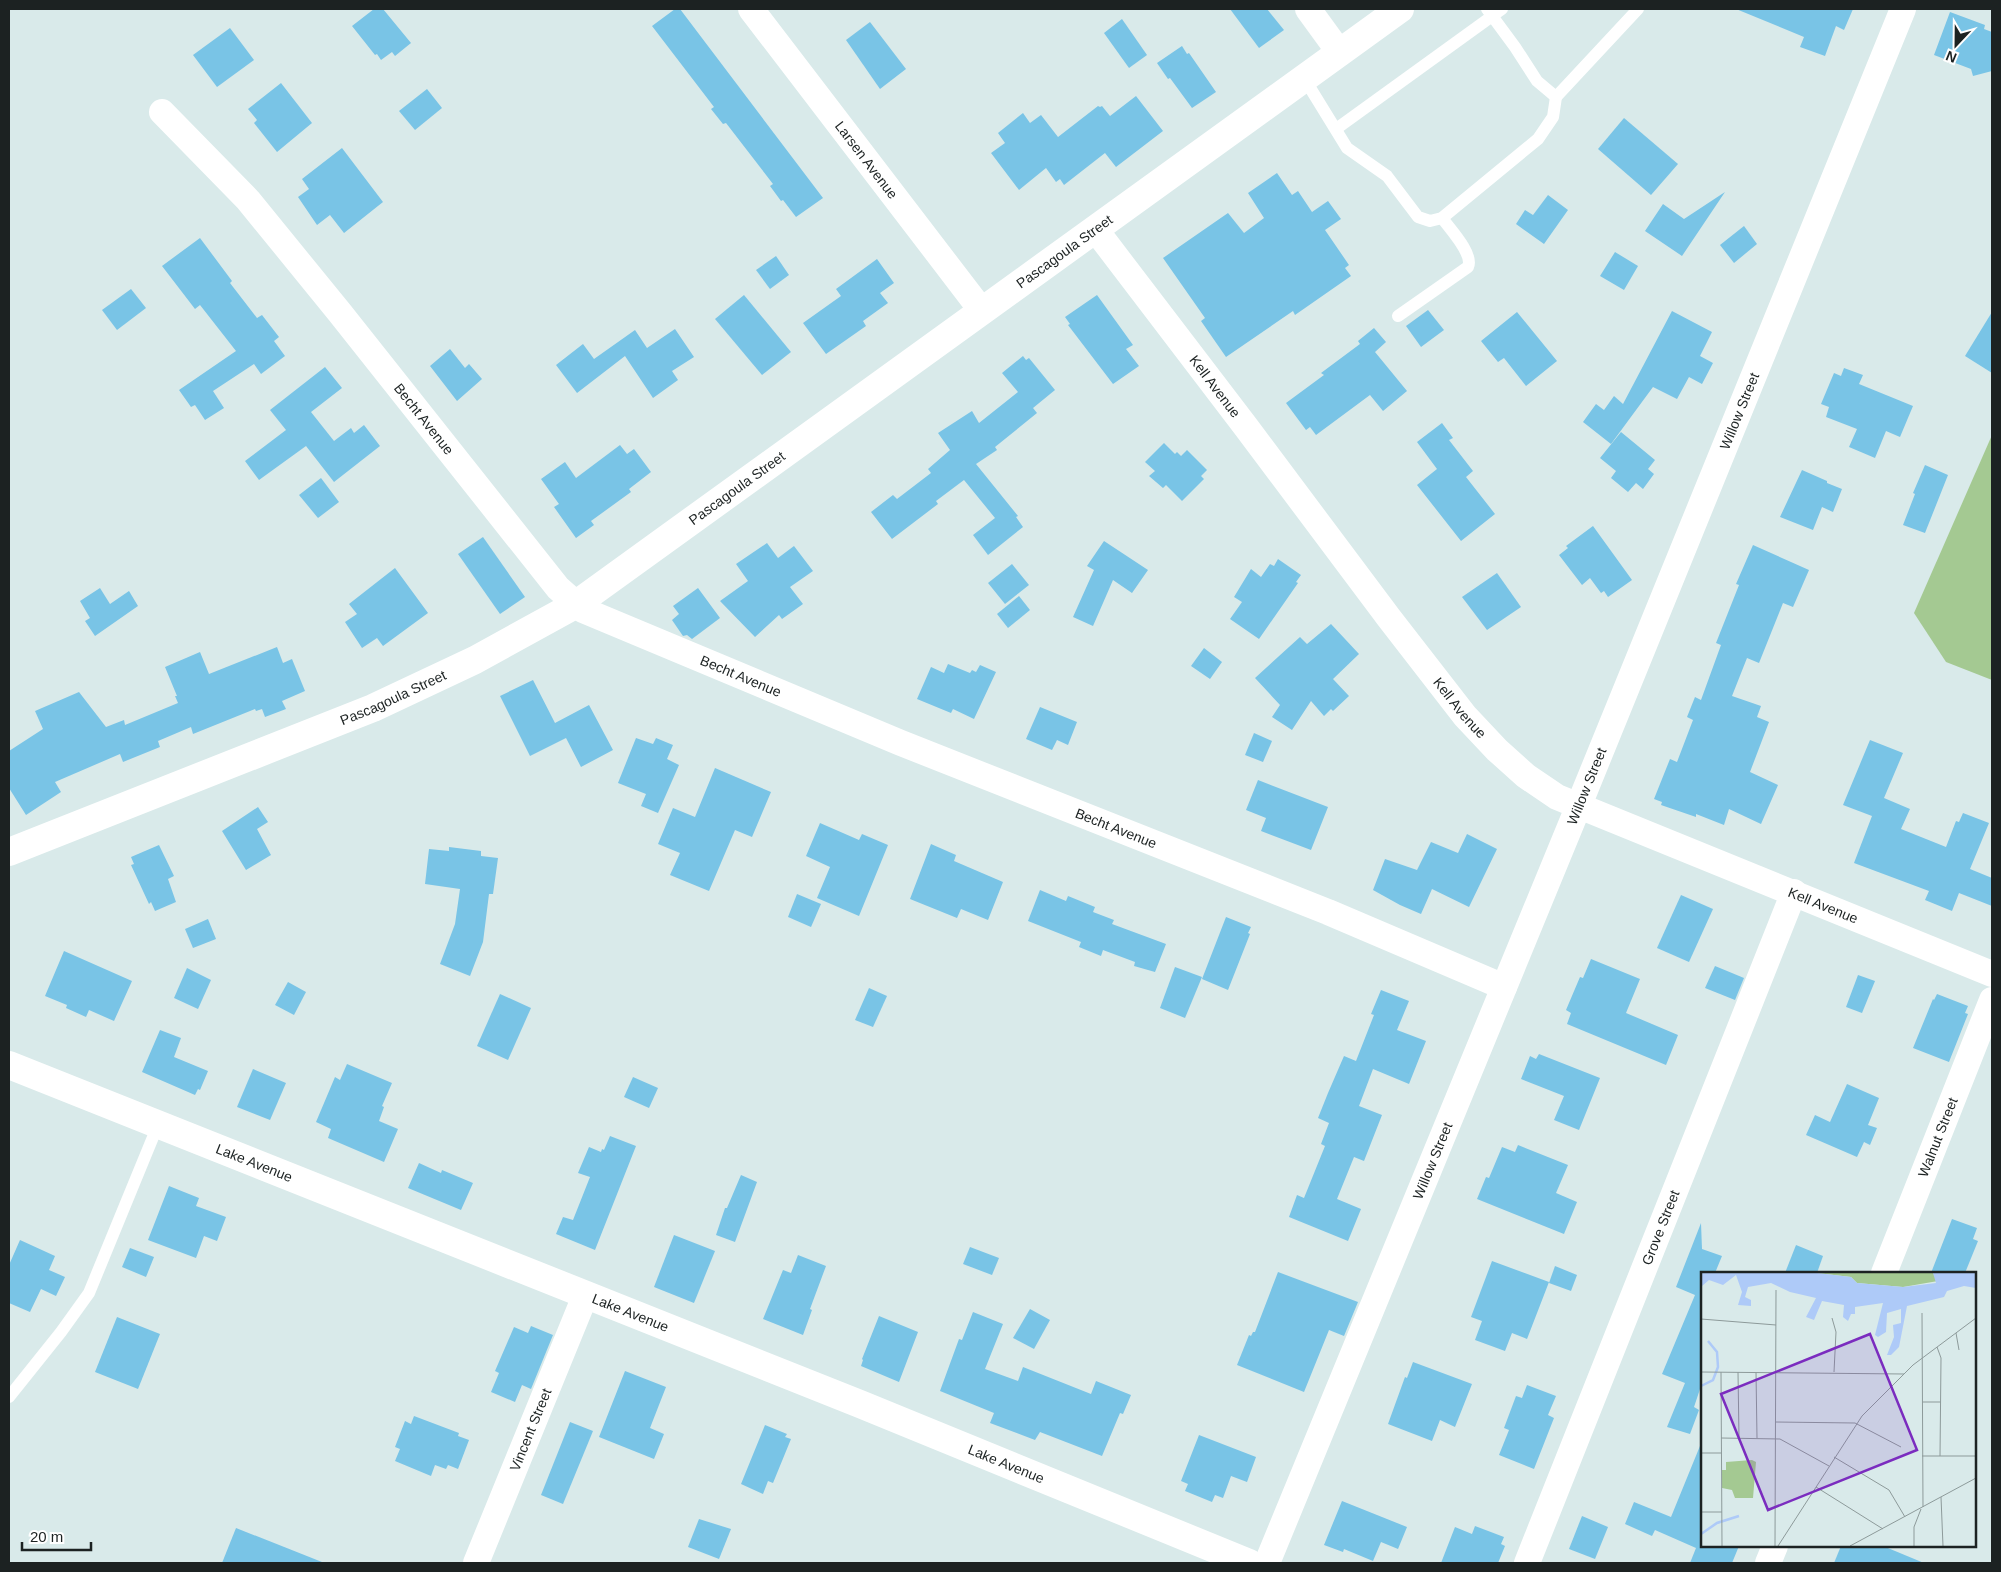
<svg xmlns="http://www.w3.org/2000/svg" width="2001" height="1572" viewBox="0 0 2001 1572" font-family="Arial,sans-serif">
<style>
.green{fill:#a4c992}
.building{fill:#79c4e6}
.lines{fill:none;stroke-linecap:round;stroke-linejoin:round}
.service{stroke:#fff;stroke-width:12}
.minor{stroke:#fff;stroke-width:26}
.tertiary{stroke:#fff;stroke-width:28}
.labels{text-anchor:middle;dominant-baseline:central;stroke-width:5;stroke-linejoin:round;paint-order:stroke}
.street-label{font-size:14px;fill:#1c2222;stroke:#fff}
.inset-river{fill:none;stroke:#aecaf8;stroke-width:2.5}
.inset-road{fill:none;stroke:#8d9a9a;stroke-width:1}
.view{fill:#7b2cbf;fill-opacity:0.15;stroke:#7b2cbf;stroke-width:2.5}
.inset-edge{fill:none;stroke:#1c2222;stroke-width:2.5}
</style>
<rect width="100%" height="100%" fill="#d9eaea"/>
<path class="green" d="M1992,435v245l-46,-18 -32,-49z"/>
<g class="building">
<path d="M374,9h9l28,34 -16,13 -3,-4 -11,8 -4,-6 -2,1 -23,-29z"/>
<path d="M675,9h5l143,189 -27,19 -13,-17 -2,1 -11,-15 3,-2 -47,-61 -3,1 -12,-15 3,-2 -62,-81z"/>
<path d="M1230,9h37l17,21 -25,18z"/>
<path d="M1736,9h117l-9,21 -8,-4 -11,30 -25,-9 4,-10z"/>
<path d="M1950,12l35,13 -1,4 8,3v39l-19,5 -2,-7 -37,-14z"/>
<path d="M1122,19l25,36 -18,13 -25,-35z"/>
<path d="M870,22l36,47 -26,20 -34,-49z"/>
<path d="M230,28l24,32 -37,27 -24,-32z"/>
<path d="M1182,46l5,8 2,-1 27,39 -24,16 -22,-30 -2,1 -11,-16z"/>
<path d="M281,83l31,40 -35,29 -23,-29 3,-3 -9,-11z"/>
<path d="M427,89l15,19 -27,22 -16,-19z"/>
<path d="M1136,96l27,35 -47,36 -11,-14 -41,32 -4,-6 -4,3 -10,-14 -27,22 -28,-37 14,-10 -7,-10 25,-20 7,10 11,-8 17,22 40,-31 2,1 2,-1 8,10z"/>
<path d="M1624,118l54,46 -27,31 -53,-46z"/>
<path d="M342,148l41,54 -39,31 -14,-18 -13,10 -19,-28 11,-8 -7,-10z"/>
<path d="M1277,173l15,22 6,-4 14,21 16,-11 13,18 -16,11 24,35 -4,3 6,8 -56,39 -2,-4 -67,46 -25,-36 4,-3 -42,-60 65,-45 16,20 20,-15 -16,-25z"/>
<path d="M1725,192l-43,64 -37,-25 18,-27 21,15z"/>
<path d="M1548,195l20,15 -24,34 -28,-20 9,-14 8,5z"/>
<path d="M1744,226l13,18 -23,19 -14,-18z"/>
<path d="M200,238l32,43 -2,2 27,35 5,-3 17,22 -5,4 11,15 -24,18 -7,-10 -41,27 11,17 -19,12 -10,-15 -4,2 -12,-17 57,-39 -36,-46 -5,4 -33,-43z"/>
<path d="M1615,252l23,14 -14,24 -24,-14z"/>
<path d="M776,256l13,19 -19,14 -14,-19z"/>
<path d="M877,259l17,24 -14,10 8,10 -25,18 3,5 -40,28 -23,-31 38,-27 -5,-7z"/>
<path d="M131,289l15,19 -29,22 -15,-20z"/>
<path d="M744,295l47,57 -29,23 -47,-56z"/>
<path d="M1097,295l36,50 -7,4 13,17 -26,18 -45,-59 2,-1 -5,-7z"/>
<path d="M1428,310l16,20 -23,17 -15,-21z"/>
<path d="M1672,311l40,21 -12,24 13,7 -11,21 -13,-7 -12,22 -24,-12 -42,57 -28,-22 13,-18 8,6 10,-14 9,8z"/>
<path d="M1517,312l40,49 -31,25 -22,-28 -6,4 -17,-21z"/>
<path d="M1992,312v61l-27,-17z"/>
<path d="M1374,328l12,14 -11,10 32,39 -24,20 -13,-16 -54,40 -6,-8 -4,3 -20,-27 38,-28 -3,-2 39,-29 -2,-3z"/>
<path d="M675,329l19,28 -22,14 6,9 -25,18 -28,-42 -48,37 -21,-28 27,-21 11,15 41,-29 12,18z"/>
<path d="M450,349l15,19 4,-4 13,15 -25,22 -27,-35z"/>
<path d="M1023,356l3,4 3,-2 26,32 -22,18 4,5 -42,34 2,3 -21,14 42,52 -2,1 7,10 -35,28 -15,-20 22,-17 -31,-38 -28,21 2,3 -46,35 -21,-27 22,-17 4,4 34,-26 -3,-4 22,-19 -12,-17 34,-22 7,12 39,-31 -16,-19z"/>
<path d="M325,367l17,21 -31,24 23,29 17,-13 3,5 10,-8 16,21 -46,36 -28,-36 -47,34 -14,-19 41,-31 -16,-20z"/>
<path d="M1844,368l19,7 -4,9 54,22 -13,31 -14,-6 -11,27 -26,-11 8,-18 -31,-12 3,-10 -8,-3 13,-31 7,3z"/>
<path d="M1442,423l11,15 -4,2 24,31 -7,6 29,37 -34,27 -44,-56 20,-16 -20,-27z"/>
<path d="M1621,432l34,28 -7,9 6,5 -11,15 -7,-6 -8,9 -17,-14 5,-7 -16,-13z"/>
<path d="M1164,443l11,11 2,-2 4,4 6,-6 20,20 -6,6 3,3 -22,22 -16,-16 -3,3 -14,-12 6,-5 -10,-9z"/>
<path d="M620,445l7,9 7,-5 17,23 -22,17 2,3 -40,29 3,4 -18,13 -22,-31 5,-3 -18,-25 24,-17 11,16z"/>
<path d="M1925,465l23,10 -23,58 -22,-8 12,-31 -2,-1z"/>
<path d="M1802,470l25,11v2l15,6 -9,23 -11,-5 -9,23 -33,-13z"/>
<path d="M321,478l18,24 -21,16 -19,-23z"/>
<path d="M1593,526l39,54 -24,17 -4,-6 -3,2 -11,-15 -8,7 -23,-30 9,-7 -2,-2z"/>
<path d="M483,537l42,60 -25,17 -42,-60z"/>
<path d="M1104,541l44,29 -16,23 -19,-13 -20,46 -20,-9 21,-47 -7,-4z"/>
<path d="M767,543l11,15 16,-12 19,25 -23,16 13,17 -21,15 -3,-4 -24,22 -35,-36 28,-20 -12,-17z"/>
<path d="M1753,545l56,25 -16,37 -10,-4 -24,60 -12,-5 -15,38 29,10 -4,11 12,5 -19,50 28,13 -17,39 -32,-15 -5,16 -28,-11v3l-35,-12 1,-3 -8,-3 16,-40 7,3 16,-42 -6,-3 8,-20 6,3 20,-55 -5,-2 23,-58 -3,-1z"/>
<path d="M1278,559l23,16 -5,7 2,1 -39,56 -29,-20 12,-17 -8,-5 17,-28 10,8 9,-13 4,2z"/>
<path d="M1012,564l17,21 -24,19 -17,-21z"/>
<path d="M395,568l33,45 -45,33 -6,-8 -15,10 -17,-26 12,-8 -8,-10z"/>
<path d="M1497,573l24,34 -34,23 -25,-33z"/>
<path d="M100,588l10,16 19,-13 9,15 -43,30 -10,-15 5,-3 -10,-17z"/>
<path d="M698,588l22,30 -28,21 -5,-4 -4,1 -11,-16 7,-6 -6,-8z"/>
<path d="M1019,596l11,14 -22,18 -11,-14z"/>
<path d="M1331,624l28,30 -26,25 16,17 -16,15 -2,-2 -7,7 -13,-15 -19,29 -20,-13 8,-12 -25,-27 45,-41 7,7z"/>
<path d="M277,647l6,16 9,-4 13,32 -23,10 4,8 -21,8 -3,-8 -6,2 -1,-2 -62,25 -2,-7 -33,14 2,6 -37,15 -3,-8 -65,28 6,10 -35,23 -17,-27v-37l34,-22 -8,-18 44,-19 27,35 18,-7 1,5 53,-22 -3,-7h2l-12,-29 35,-15 9,22z"/>
<path d="M1204,648l18,14 -12,17 -19,-13z"/>
<path d="M948,664l22,9 2,-3 4,2 4,-7 16,7 -22,47 -21,-10 -2,4 -34,-14 14,-32 13,6z"/>
<path d="M533,680l22,43 34,-18 24,45 -32,17 -15,-29 -36,18 -30,-60z"/>
<path d="M1040,707l37,15 -9,23 -11,-5 -5,10 -26,-11z"/>
<path d="M1254,733l18,8 -9,21 -18,-7z"/>
<path d="M636,738l17,6 3,-6 17,7 -6,14 12,6 -21,48 -17,-7 5,-12 -28,-11z"/>
<path d="M1870,740l33,13 -19,45 26,11 -9,20 45,18 10,-26 3,1 4,-9 26,10 -19,46 22,9v28l-33,-13 -7,18 -27,-11 4,-9 -75,-28 18,-47 -29,-11z"/>
<path d="M715,768l56,24 -19,45 -17,-7 -26,61 -39,-16 10,-22 -22,-9 15,-36 22,9z"/>
<path d="M1258,780l70,27 -17,43 -50,-19 5,-13 -20,-8z"/>
<path d="M258,807l10,15 -11,7 14,26 -25,15 -24,-39z"/>
<path d="M820,823l39,17 3,-6 26,11 -29,71 -42,-18 13,-31 -24,-11z"/>
<path d="M1467,834l30,15 -28,58 -37,-18 -11,25 -21,-9 -27,-15 12,-31 32,11 14,-28 27,11z"/>
<path d="M931,844l25,11 -2,6 49,21 -15,38 -27,-11 -4,9 -47,-19z"/>
<path d="M159,845l15,31 -6,3 8,23 -21,9 -4,-9 -2,2 -18,-39 3,-1 -3,-7z"/>
<path d="M449,847l32,4v5l17,2 -5,36h-4l-6,48 -13,34 -30,-12 15,-40 5,-35 -35,-5 4,-35 20,2z"/>
<path d="M1040,890l26,11 2,-5 27,11 -2,5 21,8 -2,4 54,20 -11,28 -21,-6 1,-4 -32,-12 -2,6 -22,-9 2,-5 -53,-21z"/>
<path d="M797,894l24,10 -10,23 -23,-10z"/>
<path d="M1681,895l32,14 -24,53 -32,-14z"/>
<path d="M1226,917l25,10 -3,6 2,1 -22,56 -26,-11z"/>
<path d="M208,919l8,20 -23,9 -8,-19z"/>
<path d="M64,951l68,30 -18,40 -25,-11 -3,7 -20,-9 1,-3 -22,-9z"/>
<path d="M1591,959l49,20 -14,34 52,22 -12,30 -99,-41 4,-11 -5,-3 14,-33 3,1z"/>
<path d="M1715,966l29,12 -9,22 -30,-12z"/>
<path d="M1175,967l27,10 -17,41 -25,-10z"/>
<path d="M187,968l24,12 -13,29 -24,-11z"/>
<path d="M1858,975l17,6 -13,32 -16,-6z"/>
<path d="M288,982l18,10 -12,23 -19,-10z"/>
<path d="M869,988l18,8 -14,31 -18,-7z"/>
<path d="M1381,990l28,11 -12,29 29,11 -17,43 -36,-15 -14,37 23,9 -18,46 -10,-4 -17,42 24,10 -13,32 -59,-24 8,-22 7,3 21,-52 -4,-2 8,-21 -11,-5 10,-25 16,-37 12,5 18,-46 -3,-1z"/>
<path d="M500,994l31,14 -23,52 -31,-14z"/>
<path d="M1937,994l31,12 -3,7 3,1 -19,48 -36,-14 20,-49 1,1z"/>
<path d="M160,1030l21,8 -7,19 34,14 -8,19 -2,-1 -3,6 -53,-23z"/>
<path d="M1539,1054l61,24 -21,52 -25,-10 10,-24 -43,-17 9,-23 6,3z"/>
<path d="M347,1064l45,19 -10,23 2,1 -5,14 19,8 -14,33 -56,-24 3,-9 -15,-7 19,-45 5,3z"/>
<path d="M253,1069l33,14 -16,37 -33,-13z"/>
<path d="M633,1077l25,11 -9,20 -25,-11z"/>
<path d="M1847,1084l32,14 -11,27 9,3 -7,17 -6,-3 -7,15 -51,-22 9,-20 15,7z"/>
<path d="M610,1136l26,10 -41,104 -39,-16 7,-17 10,3 17,-43 -12,-4 11,-26 12,5 1,-3 2,1z"/>
<path d="M1518,1145l50,20 -12,28 21,9 -13,32 -87,-35 9,-22 3,1 13,-31 13,5z"/>
<path d="M419,1163l22,10 1,-3 31,13 -12,27 -53,-22z"/>
<path d="M741,1175l16,7 -22,60 -19,-7 9,-27h2z"/>
<path d="M169,1186l30,12 -3,8 30,11 -9,24 -13,-5 -8,22 -48,-18z"/>
<path d="M1952,1219l25,9 -4,11 5,2 -13,32h-34z"/>
<path d="M1701,1223l1,26 20,7 -7,17h-13v117l-2,-1 -6,18 5,3 -9,24 -23,-7 18,-44 -23,-9 33,-79 -19,-8z"/>
<path d="M674,1235l41,16 -21,52 -40,-16z"/>
<path d="M20,1240l35,16 -6,14 16,7 -9,19 -15,-7 -11,23 -21,-9v-38z"/>
<path d="M1796,1245l27,11 -6,17h-32z"/>
<path d="M970,1247l29,11 -7,17 -29,-11z"/>
<path d="M130,1248l24,9 -8,20 -24,-10z"/>
<path d="M798,1255l28,11 -16,43 2,1 -9,25 -40,-16 20,-49 8,3z"/>
<path d="M1492,1261l57,21 -22,57 -15,-6 -7,18 -30,-11 7,-19 -11,-4z"/>
<path d="M1555,1266l22,9 -6,16 -22,-8z"/>
<path d="M1278,1272l80,30 -14,34 -15,-6 -25,62 -67,-27 12,-30 2,1 2,-4h2z"/>
<path d="M1030,1309l20,11 -16,29 -21,-11z"/>
<path d="M973,1312l30,12 -18,45 33,12 5,-14 68,27 5,-13 35,14 -8,19 -3,-1 -18,43 -62,-24 -5,8 -45,-17 4,-10 -54,-22 19,-52 3,1z"/>
<path d="M879,1316l39,16 -19,50 -38,-16 2,-6 -1,-1z"/>
<path d="M117,1317l43,17 -22,55 -43,-17z"/>
<path d="M531,1326l22,9 -22,54 -9,-4 -7,17 -24,-10 8,-19 -4,-2 19,-44 14,6z"/>
<path d="M1413,1362l59,22 -17,43 -15,-7 -8,21 -44,-17 17,-47 2,1z"/>
<path d="M625,1371l41,16 -16,41 14,6 -10,25 -55,-22z"/>
<path d="M1527,1385l29,11 -8,19 6,3 -20,51 -35,-14 10,-25 -5,-2 12,-32 6,2z"/>
<path d="M414,1416l45,17 -1,3 11,4 -11,29 -10,-4 -2,4 -11,-4 -4,11 -36,-15 5,-12 -5,-2 10,-26 6,3z"/>
<path d="M570,1422l23,9 -30,73 -22,-9z"/>
<path d="M765,1425l22,9 -2,3 6,2 -18,44 -5,-2 -5,13 -22,-10z"/>
<path d="M1199,1435l57,22 -9,25 -16,-6 -8,22 -8,-3 -3,7 -27,-11 3,-7 -7,-3z"/>
<path d="M1702,1441v105h37l-7,17h-42l6,-15 -41,-18 -3,6 -27,-12 9,-22 37,15z"/>
<path d="M1342,1501l65,26 -9,22 -17,-7 -8,19 -29,-12 -1,3 -19,-7z"/>
<path d="M1582,1516l26,11 -13,32 -26,-10z"/>
<path d="M699,1519l32,10 -12,30 -31,-12z"/>
<path d="M1475,1526l29,11 -3,7 4,2 -7,17h-57l14,-36 17,7z"/>
<path d="M236,1528l86,34v1h-100z"/>
<path d="M1841,1546h42l41,17h-90z"/>
</g>
<g class="lines">
<g class="service">
<path d="M1487,9l28,38 22,34 19,16"/>
<path d="M1304,78l43,70 40,28 31,41 12,4 12,-3 96,-79 15,-22 3,-20 82,-88"/>
<path d="M1336,129l166,-120"/>
<path d="M1398,316l70,-49c6,-13 -18,-38 -26,-49"/>
<path d="M9,1397l52,-65 28,-39 69,-168"/>
</g>
<g class="minor">
<path id="s1" d="M751,9l231,302"/>
<path d="M1308,9l32,44"/>
<path id="s2" d="M162,112l86,88 92,113 218,275 25,22 318,133 427,169 176,75"/>
<path id="s3" d="M1095,229l151,198 143,191 76,98 32,34 29,26 31,21 435,177"/>
<path id="s4" d="M1884,1273l108,-273"/>
<path id="s5" d="M476,1563l109,-267"/>
<path id="s6" d="M1267,1563l312,-758 324,-796"/>
<path id="s7" d="M1527,1563l267,-671"/>
<path d="M1768,1563l7,-17"/>
</g>
<g class="tertiary">
<path id="s8" d="M9,852l364,-144 102,-48 100,-55 825,-596"/>
<path id="s9" d="M9,1065l851,339 389,159"/>
</g>
</g>
<g class="labels">
<g class="street-label">
<text stroke="none"><textPath href="#s1" startOffset="190">Larsen Avenue</textPath></text>
<text stroke="none"><textPath href="#s8" startOffset="1222">Pascagoula Street</textPath></text>
<text stroke="none"><textPath href="#s3" startOffset="198">Kell Avenue</textPath></text>
<text stroke="none"><textPath href="#s6" startOffset="1245">Willow Street</textPath></text>
<text stroke="none"><textPath href="#s2" startOffset="404">Becht Avenue</textPath></text>
<text stroke="none"><textPath href="#s8" startOffset="818">Pascagoula Street</textPath></text>
<text stroke="none"><textPath href="#s2" startOffset="824">Becht Avenue</textPath></text>
<text stroke="none"><textPath href="#s8" startOffset="414">Pascagoula Street</textPath></text>
<text stroke="none"><textPath href="#s3" startOffset="602">Kell Avenue</textPath></text>
<text stroke="none"><textPath href="#s6" startOffset="840">Willow Street</textPath></text>
<text stroke="none"><textPath href="#s2" startOffset="1229">Becht Avenue</textPath></text>
<text stroke="none"><textPath href="#s3" startOffset="1022">Kell Avenue</textPath></text>
<text stroke="none"><textPath href="#s4" startOffset="146">Walnut Street</textPath></text>
<text stroke="none"><textPath href="#s6" startOffset="435">Willow Street</textPath></text>
<text stroke="none"><textPath href="#s9" startOffset="264">Lake Avenue</textPath></text>
<text stroke="none"><textPath href="#s7" startOffset="361">Grove Street</textPath></text>
<text stroke="none"><textPath href="#s9" startOffset="669">Lake Avenue</textPath></text>
<text stroke="none"><textPath href="#s5" startOffset="144">Vincent Street</textPath></text>
<text stroke="none"><textPath href="#s9" startOffset="1074">Lake Avenue</textPath></text>
</g>
</g>
<g transform="translate(1701 1272)">
<rect width="275" height="275" fill="#d9eaea"/>
<path d="M116,1h116l5,8 -35,6 -46,-4 -6,-6zM51,188l4,2 -3,36h-18l-3,-8 -10,-2v-18h4v-8z" fill="#a4c992"/>
<path d="M0,1h116l34,4 6,6 46,4 33,-4 -3,-10h43v15l-12,-2 -17,5 -3,6 -37,9 -8,41 -8,8h-4l7,-18 -1,-12 8,-2v-14l-14,4 -1,19 -8,5 -3,-2 8,-32 -28,4v7h-4l-3,7 -5,-4 1,-12 -22,-4 -8,19 -8,-3 10,-19 -26,-6 -19,-9 -23,4 -3,10 6,3v6l-13,-1 4,-13 -6,-17 -13,10 -14,-5 -7,6z" fill="#aecaf8"/>
<path class="inset-river" d="M0,114l12,-6 5,-13 -1,-15 -9,-11M0,262l16,-11 22,-7"/>
<path class="inset-road" d="M221,41l1,194M131,46l4,14 -2,40M0,47l75,6M255,61l3,17M236,75l4,11 -1,98M0,100l203,2M20,100l1,174M37,100l1,66M55,100l1,66M221,130h19M74,150l80,1 46,24M20,166l59,1 49,27M0,181h21M221,184h54M133,185l55,33 16,27M115,215l67,42M240,225l2,49M0,240h21M74,274l1,-256M77,274l84,-130 51,-51 63,-47M149,274l126,-68M213,274v-19l7,-18"/>
<path class="view" d="M169,62l47,116 -149,60 -47,-116z"/>
<rect width="275" height="275" class="inset-edge"/>
</g>
<rect width="2001" height="1572" fill="none" stroke="#1c2222" stroke-width="20"/>
<g transform="translate(1956 45) rotate(202)" stroke="#ffffff" stroke-width="4" paint-order="stroke">
<path d="M0-4L9 19L0 12L-9 19Z" fill="#1c2222"/>
<text y="-8" font-size="14" font-weight="bold" text-anchor="middle" fill="#1c2222">N</text>
</g>
<path d="M22 1542v8h69v-8" fill="none" stroke="#1c2222" stroke-width="2.5"/>
<text x="30" y="1542" font-size="15" fill="#1c2222" stroke="#ffffff" stroke-width="4" paint-order="stroke">20 m</text>
</svg>
